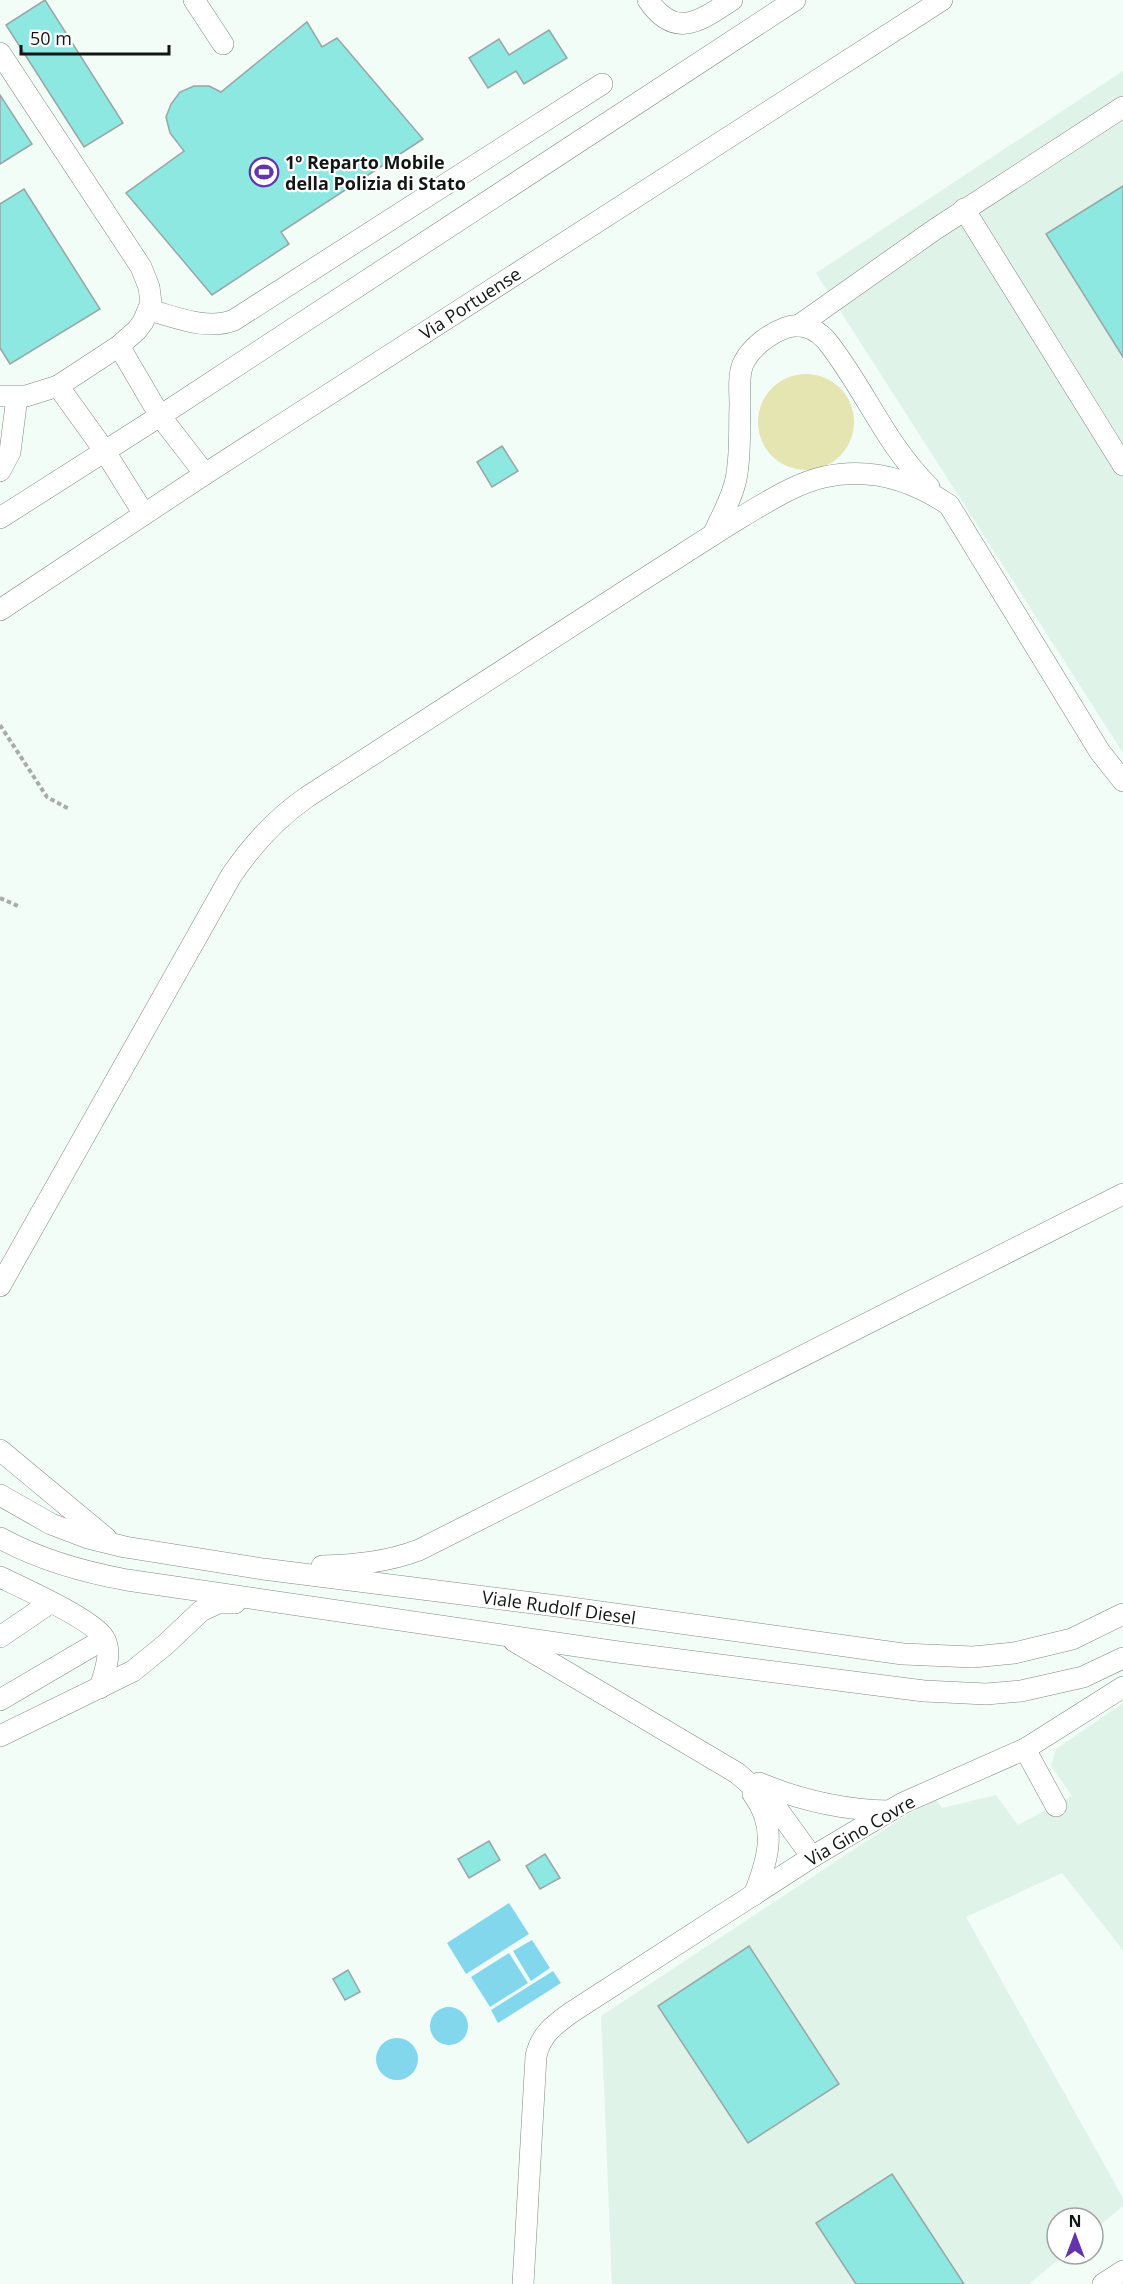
<svg xmlns="http://www.w3.org/2000/svg" width="1123" height="2284" viewBox="0 0 1123 2284" font-family="'Open Sans',sans-serif">
<style>
.built{fill:#e0f3e9}
.green{fill:#e4e5b1}
.water{fill:#82d7ed}
.building{fill:#8de8e1;stroke:#99a6a5;stroke-width:1.5}
.lines{fill:none;stroke-linecap:round;stroke-linejoin:round}
.minor-casing{stroke:#808a84;stroke-width:22}
.path{stroke:#a5aea9;stroke-width:4;stroke-dasharray:4.5 3;stroke-linecap:butt}
.minor{stroke:#fff;stroke-width:21}
.labels{text-anchor:middle;dominant-baseline:central;stroke-width:4.5;stroke-linejoin:round;paint-order:stroke}
.poi-label{font-size:18px;font-weight:bold;fill:#121614;stroke:#fff;text-anchor:start}
.street-label{font-size:18px;fill:#121614;stroke:#fff}
</style>
<rect width="100%" height="100%" fill="#f2fdf7"/>
<g class="built">
<path d="M1123,71v682l-307,-480z"/>
<path d="M1123,1703v247l-61,-77 -96,44 157,281v8l-30,25v-13h-36v36h8l-36,30h-417l-11,-268 287,-189 47,-29 7,10 54,-13 22,30 54,-29 -21,-30 5,-17z"/>
</g>
<circle class="green" cx="806" cy="422" r="48"/>
<g class="water">
<path d="M509,1903l20,31 -63,40 -19,-31z"/>
<path d="M532,1940l18,28 -19,13 -18,-30z"/>
<path d="M509,1953l19,30 -38,24 -19,-30z"/>
<path d="M553,1971l8,12 -63,40 -7,-13z"/>
<circle cx="449" cy="2026" r="19"/>
<circle cx="397" cy="2059" r="21"/>
</g>
<g class="building">
<path d="M45,0l78,123 -39,24 -78,-122z"/>
<path d="M307,22l15,25 15,-9 86,101 -142,93 8,12 -77,51 -86,-102 58,-42 -14,-18 -4,-16 5,-13 9,-12 14,-6h15l12,6z"/>
<path d="M549,30l18,28 -43,26 -8,-13 -28,17 -19,-30 30,-19 10,16z"/>
<path d="M0,95l32,49 -32,20z"/>
<path d="M1123,186v171l-77,-123z"/>
<path d="M24,189l76,120 -90,55 -10,-16v-144z"/>
<path d="M502,446l16,25 -26,16 -15,-25z"/>
<path d="M489,1841l11,19 -31,18 -11,-19z"/>
<path d="M545,1854l15,24 -20,11 -14,-23z"/>
<path d="M749,1946l90,138 -91,59 -90,-137z"/>
<path d="M348,1970l12,22 -15,8 -12,-21z"/>
<path d="M892,2174l72,110h-108l-40,-61z"/>
</g>
<g class="lines">
<g class="minor-casing">
<g id="minor">
<path d="M194,0l29,44"/>
<path d="M648,0c27,40 52,21 84,0"/>
<path d="M0,53l141,214 8,20 2,16 -8,19 -6,8 -18,16 -61,40 -32,10h-26"/>
<path d="M964,209l159,256"/>
<path d="M149,310c27,7 58,21 85,10l368,-236"/>
<path d="M798,326l136,-96 189,-123"/>
<path d="M119,346l41,70 45,58"/>
<path d="M58,386l46,64 40,64"/>
<path d="M0,471l10,-19 7,-55"/>
<path d="M0,518l160,-102 635,-416"/>
<path d="M713,535c8,-18 19,-36 23,-56 5,-24 3,-50 4,-74 0,-13 -2,-29 3,-41 7,-16 26,-30 42,-36 16,-6 30,0 41,12 38,47 59,104 103,147"/>
<path d="M0,610l205,-136 737,-474"/>
<path d="M0,1286l231,-410c21,-31 44,-57 76,-79 113,-73 226,-146 340,-220 32,-20 63,-41 96,-61 26,-15 51,-32 81,-39 45,-10 88,3 125,28l151,247 23,29"/>
<path d="M0,1450l106,88"/>
<path d="M0,1495l51,29 37,14 37,9 138,22 294,37 346,48 70,3 41,-4 58,-14 51,-25"/>
<path d="M0,1538c40,22 83,34 127,42l491,72 306,39 62,3 35,-3 62,-14 40,-19"/>
<path d="M322,1566c34,-1 65,-4 97,-16l704,-356"/>
<path d="M0,1577c23,11 92,42 104,61 9,15 0,35 -4,50"/>
<path d="M0,1637l50,-34"/>
<path d="M514,1641l223,132 38,33 37,51"/>
<path d="M0,1700l104,-61"/>
<path d="M0,1736l133,-65 32,-26 36,-34 17,-8h17"/>
<path d="M1025,1749l31,57"/>
<path d="M759,1783c43,18 83,27 130,28"/>
<path d="M753,1794c25,33 15,66 1,101"/>
<path d="M523,2284l13,-228c5,-22 18,-31 36,-44l240,-155 91,-54 122,-54 98,-62"/>
<path d="M1103,2284l20,-13"/>
</g>
</g>
<g class="path">
<path d="M0,725l47,72 22,12"/>
<path d="M0,898l18,8"/>
</g>
<use href="#minor" class="minor"/>
</g>
<defs>
<g id="stadium-ring" transform="scale(1.5)"><circle r="9.5" fill="#fff" stroke="#6434ab" stroke-width="1.5"/><path d="M0-5a6.5 5 0 1 0 0 10a6.5 5 0 1 0 0-10ZM-3.5-1.8h7v3.6h-7Z" fill="#6434ab"/></g>
</defs>
<g fill-rule="evenodd">
<use href="#stadium-ring" x="264" y="172"/>
</g>
<g class="labels">
<g class="poi-label">
<text x="285" y="162">1º Reparto Mobile<tspan x="285" dy="21">della Polizia di Stato</tspan></text>
</g>
<g class="street-label">
<text transform="translate(470 303) rotate(-33)">Via Portuense</text>
<text transform="translate(559 1607) rotate(8)">Viale Rudolf Diesel</text>
<text transform="translate(860 1830) rotate(-30)">Via Gino Covre</text>
</g>
</g>
<g transform="translate(1075 2236)"><circle r="28" fill="#ffffff" stroke="#a0a2a1" stroke-width="1.5"/>
<path d="M0-4.5L10 22L0 15L-10 22Z" fill="#6434ab"/>
<text y="-9" font-size="16" font-weight="bold" text-anchor="middle" fill="#121614">N</text>
</g>
<path d="M21 45v9h148v-9" fill="none" stroke="#121614" stroke-width="3"/>
<text x="30" y="45" font-size="18" fill="#121614" stroke="#ffffff" stroke-width="4.5" paint-order="stroke">50 m</text>
</svg>
